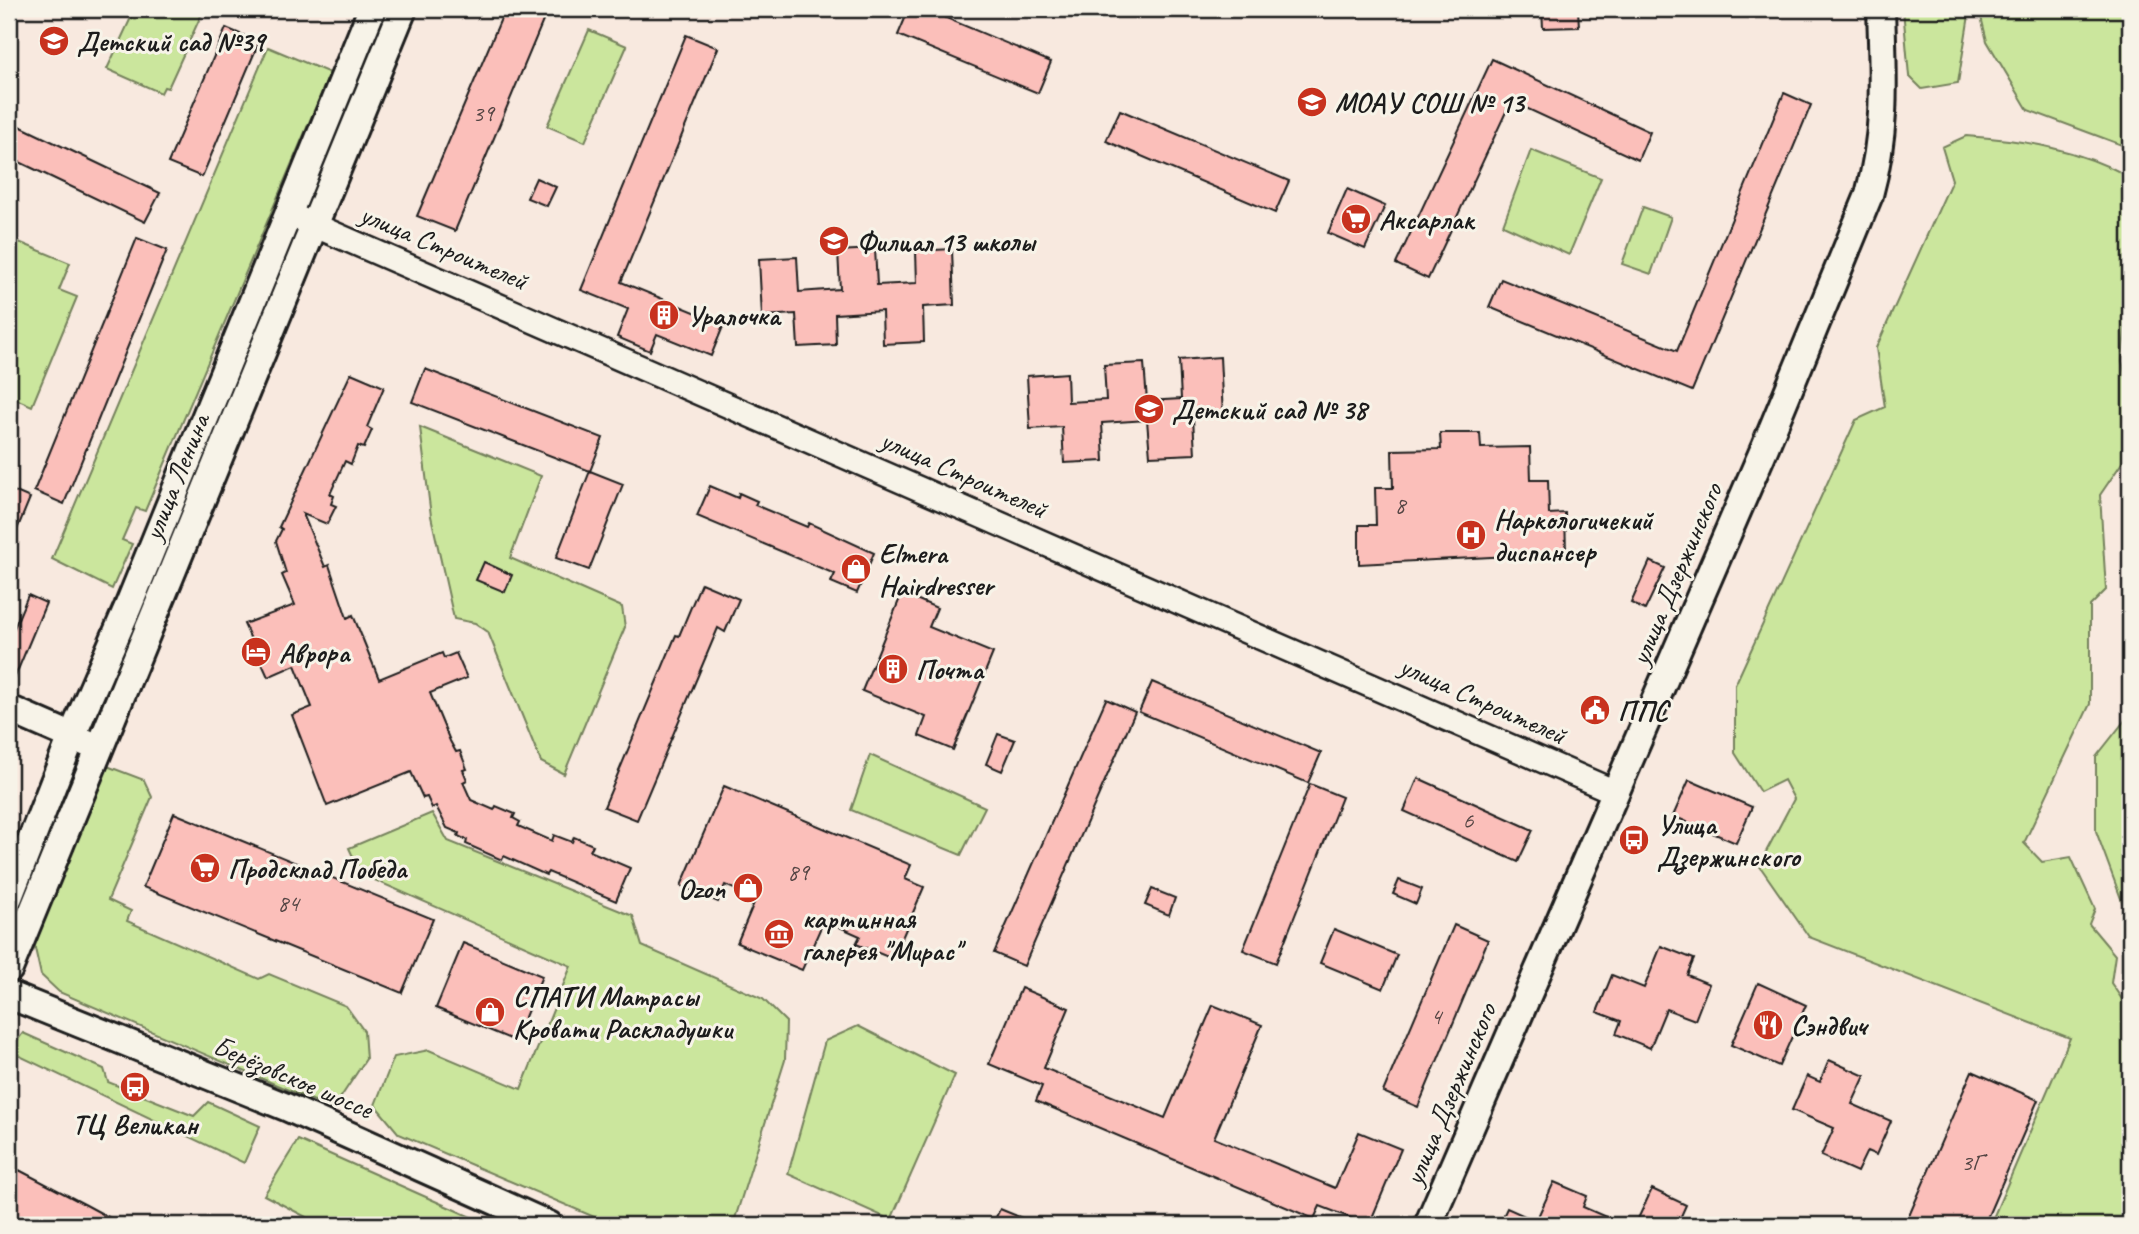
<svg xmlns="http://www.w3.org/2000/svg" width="2139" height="1234" viewBox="0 0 2139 1234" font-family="Caveat,sans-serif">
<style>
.green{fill:#cbe69d;stroke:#74815c;stroke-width:2}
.building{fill:#fbbfba;stroke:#1c1c1c;stroke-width:2}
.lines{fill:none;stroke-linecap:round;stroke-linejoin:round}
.tertiary-casing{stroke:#1c1c1c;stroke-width:28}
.secondary-casing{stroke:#1c1c1c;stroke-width:32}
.tertiary{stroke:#f7f3e8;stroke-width:23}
.secondary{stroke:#f7f3e8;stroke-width:26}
.labels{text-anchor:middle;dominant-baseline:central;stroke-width:6;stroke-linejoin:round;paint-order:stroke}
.number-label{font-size:24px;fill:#544544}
.poi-label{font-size:28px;font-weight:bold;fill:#1c1c1c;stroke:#f7f3e8;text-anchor:start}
.street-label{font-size:28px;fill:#1c1c1c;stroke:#f7f3e8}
</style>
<rect width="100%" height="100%" fill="#f8e9df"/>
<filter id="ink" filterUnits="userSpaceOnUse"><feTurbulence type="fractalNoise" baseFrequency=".0143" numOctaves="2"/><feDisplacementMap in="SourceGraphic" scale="14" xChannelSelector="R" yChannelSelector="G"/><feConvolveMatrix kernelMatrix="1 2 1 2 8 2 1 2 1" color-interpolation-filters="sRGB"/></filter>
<g filter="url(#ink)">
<g class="green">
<path d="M135,9h69l-36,79 -4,-1 -3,6 -54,-24z"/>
<path d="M1903,9h67l-12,74 -36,6 -13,-13z"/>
<path d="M1979,9h151v139l-102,-38 -41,-69z"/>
<path d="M589,30l38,16 -42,96 -38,-16z"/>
<path d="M268,47l62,26 -185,438 -9,-3 -14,32 10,4 -20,45 -60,-30z"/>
<path d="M1966,136c60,4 111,13 164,41v102l-8,82 8,31v59l-30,44 6,95 -16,16v98l-66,139 18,19 29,-5 24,52 -6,15 26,31 -4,28 19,28v214h-140l80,-187 -261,-101 -50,-72 35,-66 -10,-19 -24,12 -25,-39v-68l121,-265 29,-13 -9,-59 76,-168 -10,-33z"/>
<path d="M1531,150l70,28 -32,77 -66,-30z"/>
<path d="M1643,207l28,10 -20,57 -29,-10z"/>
<path d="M9,238l61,25 -11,27 18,7 -45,109 -18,-8 -5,14z"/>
<path d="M420,427l121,49 -31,82 112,49 3,20 -61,147 -23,-12 -53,-130 -13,-9 -21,-4 -23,-103z"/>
<path d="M2130,714v209l-34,-92v-74z"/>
<path d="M870,755l115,52 -24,48 -110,-45z"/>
<path d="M107,766l37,14 8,17 -44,103 23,11 -4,10 132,58 10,-5 77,32 18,25 2,28 -33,50 -274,-117 -18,-17 -7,-31 65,-172z"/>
<path d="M432,813l16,28 185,75 9,30 121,53 23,23 -1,38 -52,165h-120l-214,-91 -24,-29 19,-48 35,-7 92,39 50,-123 -210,-92 -12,-26z"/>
<path d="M858,1026l97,49 -64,145 -103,-46 37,-133z"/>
<path d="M23,1033l81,36 4,13 86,34 14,-14 52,24 -16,37 -235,-112z"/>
<path d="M298,1140l184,82v3h-161l-57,-30z"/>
</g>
<g class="building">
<path d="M505,9h43l-93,222 -38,-15z"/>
<path d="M909,9h16l126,53 -13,31 -140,-58z"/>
<path d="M1542,9h36l1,18 -36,1z"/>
<path d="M226,28l33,14 -57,135 -34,-14z"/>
<path d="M686,35l32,13 -97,234 103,42 -13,32 -54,-22 -7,17 -33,-14 11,-28 -47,-19z"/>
<path d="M1492,59l158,73 -12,28 -127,-59 -83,178 -32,-15z"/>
<path d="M1784,93l27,12 -119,286 -203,-84 12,-28 176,72z"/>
<path d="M1120,110l169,71 -14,32 -169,-72z"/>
<path d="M9,121l151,72 -15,29 -136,-65z"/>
<path d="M536,178l20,9 -9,19 -20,-8z"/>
<path d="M1347,189l38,17 -20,43 -37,-16z"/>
<path d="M137,238l30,12 -103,254 -30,-13z"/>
<path d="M875,249l2,36 40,-2 -1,-32 36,-2 2,56 -31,2 1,35 -41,2 -1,-33 -47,3 1,31 -38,2 -2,-33 -34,2 -3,-57 38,-2 2,35 41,-3 -2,-38z"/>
<path d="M1220,357l3,59 -30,2 2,36 -45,2 -3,-36 -45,3 2,38 -40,2 -2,-36 -32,2 -3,-53 40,-3 1,29 38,-2 -2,-35 40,-2 3,38 34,-2 -2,-39z"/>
<path d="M425,369l178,69 -13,33 -178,-69z"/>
<path d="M351,373l33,14 -17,40 5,3 -8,18 -6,-2 -7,18 -6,-3 -15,33 4,2 -3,8 5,2 -9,18 -24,-10 22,53 4,-2 18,53 6,-3 26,64 63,-26 2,5 12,-5 11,25 -37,15 20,48 6,11 4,-1 7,18 -4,1 4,10 -4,2 8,18 23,10 2,-4 19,8 -2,4 7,4 -2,4 34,15 2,-6 18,7 2,-5 19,8 -3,6 40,17 -14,33 -68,-29 -2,3 -42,-19 -2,4 -36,-16 1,-4 -9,-4 1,-3 -12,-5 -11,-22 -4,2 -5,-11 -4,1 -12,-26 -84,34 -35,-91 20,-8 -17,-42 -27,12 -24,-53 51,-19 -13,-30 4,-2 -10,-32 6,-12 -3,-2z"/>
<path d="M1440,433h40l1,15 49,-1 1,33h17l1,34 16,-1 1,40 -207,11v-39h17l-1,-37h18l-1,-38 49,-1z"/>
<path d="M590,471l33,13 -34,86 -33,-12z"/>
<path d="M710,486l28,12 1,-5 18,8 -2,4 52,22 2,-4 65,30 -17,40 -26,-11 4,-8 -138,-58z"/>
<path d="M9,489l21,9 -21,51z"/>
<path d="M1650,561l15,7 -20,42 -14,-7z"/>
<path d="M484,562l28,13 -7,17 -29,-12z"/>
<path d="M701,583l38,16 -14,33 -7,-4 -81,192 -33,-13 72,-172 3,1z"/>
<path d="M902,593l35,15 -8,19 64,26 -40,97 -34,-14 7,-19 -64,-26z"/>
<path d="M28,595l18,8 -37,88v-51z"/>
<path d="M1152,682l169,71 -13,30 -169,-71z"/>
<path d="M1106,699l29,13 -111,254 -30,-13z"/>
<path d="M998,734l17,6 -13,31 -16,-7z"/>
<path d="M1418,778l115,52 -15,32 -114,-51z"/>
<path d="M1689,780l63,27 -16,36 -63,-27z"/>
<path d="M1310,784l32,13 -66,166 -33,-13z"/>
<path d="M724,786l187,79 -6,14 19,8 -31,72 -37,-15 4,-8 -36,-16 -22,50 -65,-27 19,-45 -31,-13 -7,17 -37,-16z"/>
<path d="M174,813l259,106 -31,74 -259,-106z"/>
<path d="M1399,880l23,9 -6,15 -23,-10z"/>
<path d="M1152,889l23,9 -6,17 -24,-10z"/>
<path d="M1454,925l34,15 -70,167 -35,-15z"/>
<path d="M1334,929l63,26 -14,34 -63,-26z"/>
<path d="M463,943l79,33 -27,65 -79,-33z"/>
<path d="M1661,946l33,13 -7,16 22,9 -14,36 -29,-11 -16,39 -34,-14 5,-13 -24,-9 15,-37 32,13z"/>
<path d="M1758,983l48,22 -27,61 -48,-21z"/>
<path d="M1021,988l48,20 -25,60 121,50 48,-113 49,20 -48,113 121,50 24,-56 42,17 -32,76 -49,-19 -6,13 -278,-118 6,-15 -53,-22z"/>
<path d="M1829,1060l36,16 -13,28 39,17 -15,34 -9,-4 -10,21 -36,-16 13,-28 -42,-18 15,-34 13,6z"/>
<path d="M1972,1071l66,29 -54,125h-79z"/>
<path d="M19,1170l67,35 37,20h-114v-35z"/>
<path d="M1554,1182l33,14 -4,11 41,18h-125l8,-17 29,13z"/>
<path d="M1652,1189l34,16 -9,20h-42z"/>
<path d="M1000,1209l39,16h-47z"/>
</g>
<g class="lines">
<g class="tertiary-casing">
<path id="tertiary" d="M300,219l1315,573"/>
</g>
<g class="secondary-casing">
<g id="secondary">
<path d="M9,709l78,34"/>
<path d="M9,897l63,-161 56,-129 244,-598"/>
<path d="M9,969l394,-960"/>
<path d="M9,995l277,112 263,118"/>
<path d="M1428,1225l337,-778 104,-252c18,-66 14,-119 12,-186"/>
</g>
</g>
<use href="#tertiary" class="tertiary"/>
<use href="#secondary" class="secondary"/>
</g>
</g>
<defs>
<g id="school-disc" transform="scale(1.575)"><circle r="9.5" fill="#c8321e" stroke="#f7f3e8"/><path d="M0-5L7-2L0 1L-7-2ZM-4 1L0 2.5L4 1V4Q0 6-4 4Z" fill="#fff"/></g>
<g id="supermarket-disc" transform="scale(1.575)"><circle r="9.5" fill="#c8321e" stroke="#f7f3e8"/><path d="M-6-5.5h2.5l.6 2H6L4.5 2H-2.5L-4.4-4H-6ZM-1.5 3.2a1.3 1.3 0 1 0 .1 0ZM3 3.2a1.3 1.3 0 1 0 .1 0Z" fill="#fff"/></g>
<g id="building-disc" transform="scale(1.575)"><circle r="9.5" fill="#c8321e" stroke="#f7f3e8"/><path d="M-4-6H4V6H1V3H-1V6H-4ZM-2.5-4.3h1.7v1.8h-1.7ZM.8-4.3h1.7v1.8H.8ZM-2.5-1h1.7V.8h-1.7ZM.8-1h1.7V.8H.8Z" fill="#fff"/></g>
<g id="hospital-disc" transform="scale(1.575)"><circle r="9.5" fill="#c8321e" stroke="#f7f3e8"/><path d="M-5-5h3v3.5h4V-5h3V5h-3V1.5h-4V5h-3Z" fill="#fff"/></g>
<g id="shop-disc" transform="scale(1.575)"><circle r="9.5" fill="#c8321e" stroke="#f7f3e8"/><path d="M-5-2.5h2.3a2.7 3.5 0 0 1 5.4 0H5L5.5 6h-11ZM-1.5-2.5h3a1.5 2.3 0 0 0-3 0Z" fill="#fff"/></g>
<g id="hotel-disc" transform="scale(1.575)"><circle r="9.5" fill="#c8321e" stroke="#f7f3e8"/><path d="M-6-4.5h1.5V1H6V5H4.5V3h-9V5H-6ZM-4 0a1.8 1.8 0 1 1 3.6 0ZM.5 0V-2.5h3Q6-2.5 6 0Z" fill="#fff"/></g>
<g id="civic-disc" transform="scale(1.575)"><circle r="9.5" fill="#c8321e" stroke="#f7f3e8"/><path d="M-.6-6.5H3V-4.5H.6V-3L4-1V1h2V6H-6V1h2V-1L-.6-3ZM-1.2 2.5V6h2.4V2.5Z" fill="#fff"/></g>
<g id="bus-disc" transform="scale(1.575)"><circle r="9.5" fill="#c8321e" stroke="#f7f3e8"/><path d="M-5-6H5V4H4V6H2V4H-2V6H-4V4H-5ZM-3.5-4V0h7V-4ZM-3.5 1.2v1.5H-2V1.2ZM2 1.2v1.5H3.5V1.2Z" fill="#fff"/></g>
<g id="museum-disc" transform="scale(1.575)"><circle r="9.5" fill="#c8321e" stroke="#f7f3e8"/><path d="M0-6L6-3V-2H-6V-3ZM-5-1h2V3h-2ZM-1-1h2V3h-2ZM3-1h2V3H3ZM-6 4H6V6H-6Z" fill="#fff"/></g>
<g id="restaurant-disc" transform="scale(1.575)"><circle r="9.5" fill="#c8321e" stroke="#f7f3e8"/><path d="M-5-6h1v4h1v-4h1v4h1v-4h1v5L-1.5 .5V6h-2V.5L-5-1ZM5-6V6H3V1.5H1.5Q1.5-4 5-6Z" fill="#fff"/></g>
</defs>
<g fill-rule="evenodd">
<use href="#school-disc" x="54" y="41"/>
<use href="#school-disc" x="1312" y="102"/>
<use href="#supermarket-disc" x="1356" y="219"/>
<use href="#school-disc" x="834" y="241"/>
<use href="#building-disc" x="664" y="315"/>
<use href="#school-disc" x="1149" y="409"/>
<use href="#hospital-disc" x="1471" y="535"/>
<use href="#shop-disc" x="856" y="569"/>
<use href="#hotel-disc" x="256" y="652"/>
<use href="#building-disc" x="893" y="669"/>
<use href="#civic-disc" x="1595" y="710"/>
<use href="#bus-disc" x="1634" y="840"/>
<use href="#supermarket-disc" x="205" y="868"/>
<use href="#shop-disc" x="748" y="888"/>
<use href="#museum-disc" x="779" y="934"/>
<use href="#shop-disc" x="490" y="1012"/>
<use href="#restaurant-disc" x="1768" y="1025"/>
<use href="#bus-disc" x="135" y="1087"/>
</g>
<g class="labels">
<g class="number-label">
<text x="483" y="113">39</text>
<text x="1400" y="505">8</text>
<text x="1468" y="820">6</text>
<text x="798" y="872">89</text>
<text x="288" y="903">84</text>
<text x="1436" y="1016">4</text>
<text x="1972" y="1162">3Г</text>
</g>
<g class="poi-label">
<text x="77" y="41">Детский сад №39</text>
<text x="1335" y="102">МОАУ СОШ № 13</text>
<text x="1379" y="219">Аксарлак</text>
<text x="857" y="241">Филиал 13 школы</text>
<text x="687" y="315">Уралочка</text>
<text x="1172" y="409">Детский сад № 38</text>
<text x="1494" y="519">Наркологичекий<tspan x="1494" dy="32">диспансер</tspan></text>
<text x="879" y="553">Elmera<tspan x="879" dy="32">Hairdresser</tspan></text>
<text x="279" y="652">Аврора</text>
<text x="916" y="669">Почта</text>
<text x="1618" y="710">ППС</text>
<text x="1657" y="824">Улица<tspan x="1657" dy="32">Дзержинского</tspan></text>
<text x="228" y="868">Продсклад Победа</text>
<text x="725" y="888" text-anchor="end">Ozon</text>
<text x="802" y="918">картинная<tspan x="802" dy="32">галерея "Мирас"</tspan></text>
<text x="513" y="996">СПАТИ Матрасы<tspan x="513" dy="32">Кровати Раскладушки</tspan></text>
<text x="1791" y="1025">Сэндвич</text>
<text x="135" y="1124" text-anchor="middle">ТЦ Великан</text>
</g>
<g class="street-label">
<text transform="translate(444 247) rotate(23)">улица Строителей</text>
<text transform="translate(964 474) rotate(24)">улица Строителей</text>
<text transform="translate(176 477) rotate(-68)">улица Ленина</text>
<text transform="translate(1676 574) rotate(-67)">улица Дзержинского</text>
<text transform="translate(1483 700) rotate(24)">улица Строителей</text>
<text transform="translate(293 1077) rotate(23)">Берёзовское шоссе</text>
<text transform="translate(1450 1094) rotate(-67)">улица Дзержинского</text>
</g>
</g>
<rect width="2139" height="1234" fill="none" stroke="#f7f3e8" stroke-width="35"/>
<rect x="18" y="18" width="2104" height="1199" fill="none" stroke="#1c1c1c" stroke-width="2.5" filter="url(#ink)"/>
</svg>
